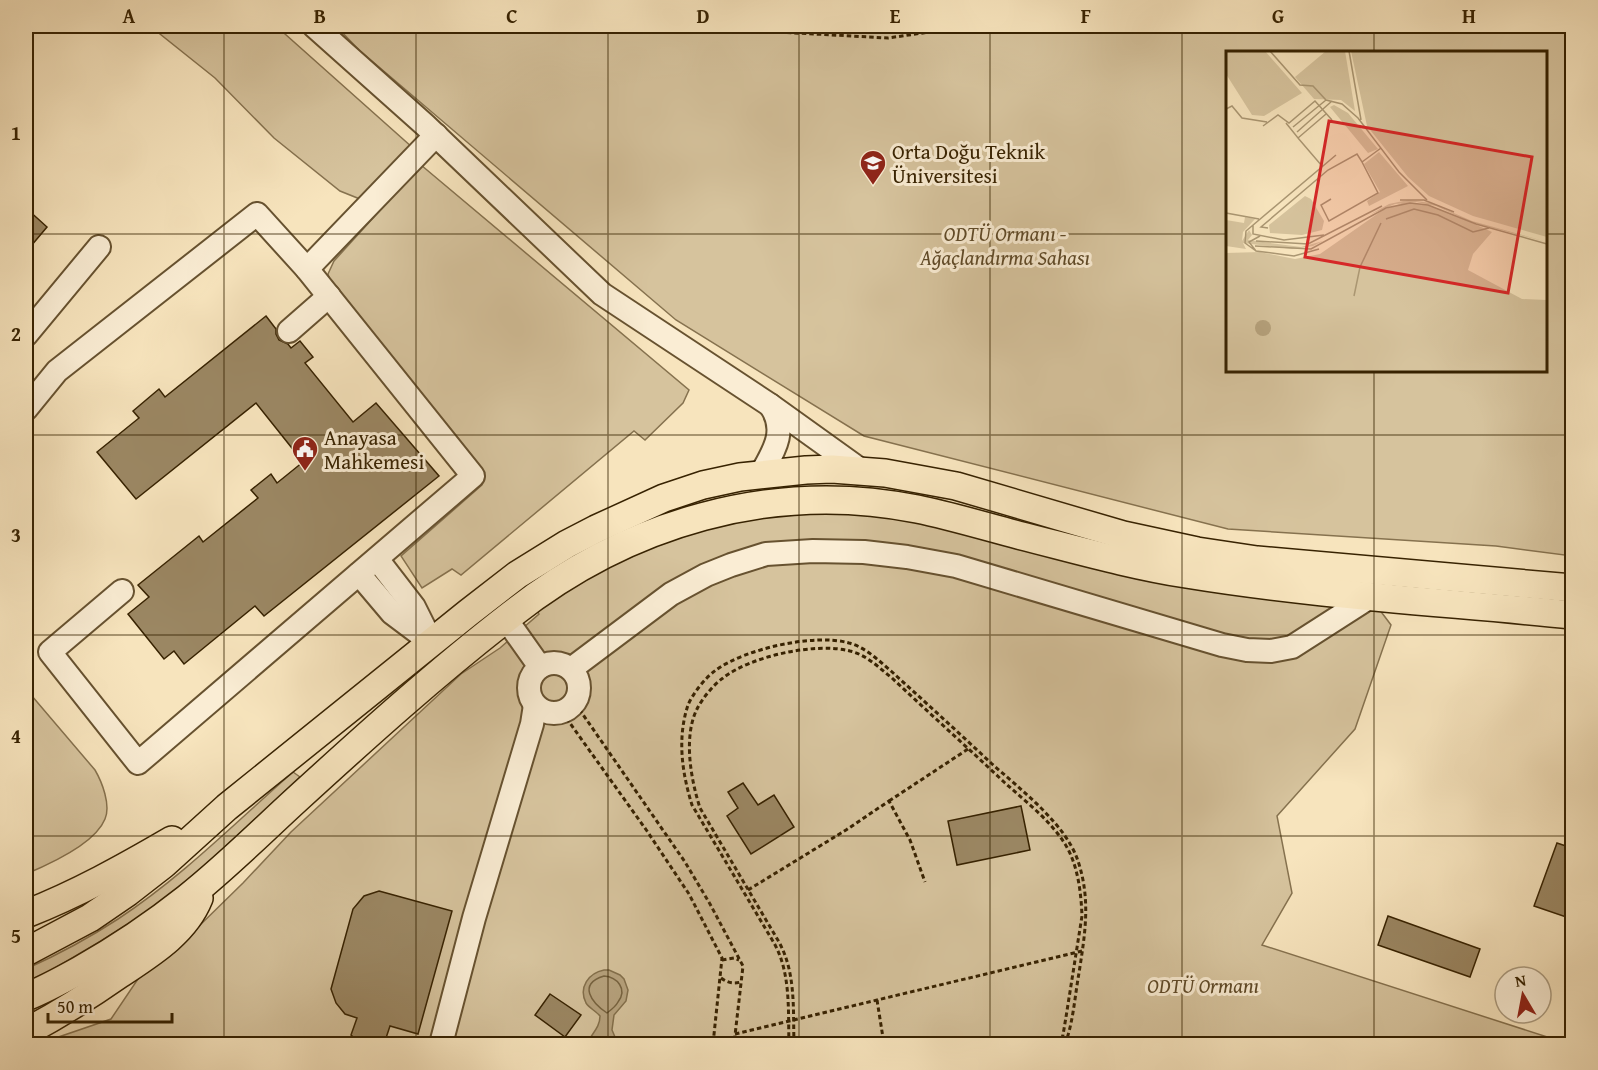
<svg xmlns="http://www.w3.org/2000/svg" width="1598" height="1070" viewBox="0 0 1598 1070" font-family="'Gentium Book Plus',serif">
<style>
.green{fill:#d6c39d;stroke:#86724f;stroke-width:1.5;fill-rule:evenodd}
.water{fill:#b6a27d;stroke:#836f4b;stroke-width:1.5}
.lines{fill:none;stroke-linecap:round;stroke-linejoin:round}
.shore{stroke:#76623f;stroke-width:1.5}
.building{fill:#9b8763;stroke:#372201;stroke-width:1.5}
.minor-casing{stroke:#675230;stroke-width:26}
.major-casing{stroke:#372201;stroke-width:30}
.path{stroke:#372201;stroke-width:3;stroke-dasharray:4.5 3;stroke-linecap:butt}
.minor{stroke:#faedd4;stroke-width:22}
.major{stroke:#f7e4bd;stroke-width:27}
.grid{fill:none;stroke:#372201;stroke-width:1.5;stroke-opacity:0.55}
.labels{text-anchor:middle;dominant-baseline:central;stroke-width:6;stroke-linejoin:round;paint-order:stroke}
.poi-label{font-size:21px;fill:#372201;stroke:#faedd4;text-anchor:start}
.park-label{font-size:21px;font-style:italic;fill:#5f4a28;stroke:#faedd4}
.inset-road{fill:none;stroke:#aa9672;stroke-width:1.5}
.view{fill:#d62828;fill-opacity:0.15;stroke:#d62828;stroke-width:3}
.inset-edge{fill:none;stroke:#372201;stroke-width:3}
.neatline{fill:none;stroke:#372201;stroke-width:2}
.grid-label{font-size:20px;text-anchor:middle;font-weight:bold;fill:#372201}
</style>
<rect width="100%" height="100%" fill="#f7e4bd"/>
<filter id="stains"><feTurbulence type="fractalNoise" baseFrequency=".00333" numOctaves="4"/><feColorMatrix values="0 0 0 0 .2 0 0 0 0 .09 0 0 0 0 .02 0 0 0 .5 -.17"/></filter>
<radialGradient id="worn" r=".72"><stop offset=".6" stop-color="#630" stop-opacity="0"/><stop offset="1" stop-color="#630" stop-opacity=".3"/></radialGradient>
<g class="green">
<path d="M150,26h126l137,122 -53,51 -20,-8 -66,-53 -59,-60z"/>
<path d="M336,26h1236v530l-76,-10 -268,-17 -364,-93 -188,-116 -317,-270zM1228,52h318v318h-318z"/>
<path d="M421,165l268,225 -6,13 -38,37 -11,-9 -173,144 -9,-6 -30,19 -21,-32 81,-71v-16l-152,-188 -2,-7 6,-13z"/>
<path d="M814,500l556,97 21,28 -36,104 -78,87 15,77 -30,52 307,99h-1531l73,-25 33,-49 52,-41 47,-46 48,-51 170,-158 39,-26 39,-34 -8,-14 79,-48z"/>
<path d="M26,689l69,81c7,12 16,35 10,49 -10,25 -55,45 -79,55z"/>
<path d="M293,772l7,5 -100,93 -49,40 -50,31 -51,30 -24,11v-13c31,-14 63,-31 92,-50 64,-42 118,-97 175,-147z"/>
</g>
<path class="water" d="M604,970h5l11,5 4,4 4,11 -2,11 -12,14 -2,15 6,14h-31c4,-10 13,-16 13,-28 -4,-5 -11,-8 -14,-13 -8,-16 3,-30 18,-33z"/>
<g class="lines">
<path class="shore" d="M604,976c13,1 24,13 14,26 -2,4 -7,8 -11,11 -15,-10 -30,-29 -3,-37z"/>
</g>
<g class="building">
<path d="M26,208l21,19 -21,25z"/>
<path d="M266,316l10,13v5l3,6 9,4 3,4 9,-7 13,16 -8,6 48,59 23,-19 63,73 -175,140 -9,-10 -71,58 -10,-13 -10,8 -36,-45 21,-17 -11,-12 61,-49 4,6 55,-44 -7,-8 20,-16 6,9 26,-21 -47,-59 -120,96 -39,-47 42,-34 -6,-7 26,-22 6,8z"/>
<path d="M743,783l15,22 16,-10 20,32 -43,27 -24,-38 11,-8 -10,-16z"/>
<path d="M1021,806l9,44 -73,15 -9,-44z"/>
<path d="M1557,843l15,5v71l-38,-13z"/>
<path d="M379,891l73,20 -34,123 -28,-8 -6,18h-23l-10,-9 6,-17 -12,-4 -9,-11 -5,-14 22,-80 11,-13z"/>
<path d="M1388,916l92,33 -10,28 -92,-32z"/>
<path d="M550,994l31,21 -16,22 -30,-22z"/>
</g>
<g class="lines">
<g class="minor-casing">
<g id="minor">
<path d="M314,26l111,99 177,169 168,111 92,66"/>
<path d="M289,331l40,-35"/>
<path d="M26,335l73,-88"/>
<path d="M26,409l31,-38 200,-157 50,55 129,-134"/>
<path d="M761,474c13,-23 27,-44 9,-69"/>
<path d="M377,559l37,48 18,36"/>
<path d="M359,574l33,39 36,27"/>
<path d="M122,591l-72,61 88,111 335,-287 -166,-207"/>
<path d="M506,619l34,48"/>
<circle cx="554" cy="688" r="25"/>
<path d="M571,669l100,-75 35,-19 25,-10 35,-11 47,-3 51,1 43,5 49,9 266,79 25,5 24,1 21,-4 78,-50"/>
<path d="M441,1044l33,-126 58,-194 3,-19"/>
</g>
</g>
<g class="major-casing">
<g id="major">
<path d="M26,914c51,-20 98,-46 146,-74"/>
<path d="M26,952l64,-34 38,-26 36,-28 63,-57 241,-194 49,-38 50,-31 29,-15 68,-31 39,-13 37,-8 66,-7 26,-1 53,4 71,13 167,49 74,16 60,9 315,28"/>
<path d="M26,997c18,-7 36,-17 54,-27 37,-21 73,-45 107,-72 38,-30 73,-65 109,-98 70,-64 141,-128 216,-186 115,-91 260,-134 405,-105 34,7 67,17 101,26 56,14 111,30 168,39 128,21 257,28 386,41"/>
<path d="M26,1032c32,-17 64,-37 94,-58 30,-20 65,-41 79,-76"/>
</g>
</g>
<g class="path">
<path d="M667,26l221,12 55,-8 9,-4"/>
<path d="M756,31l1,-5"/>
<path d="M575,703l110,159 25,42 33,62 -9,78"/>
<path d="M562,712l85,119 42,63 33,64 -9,86"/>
<path d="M889,801l79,-52"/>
<path d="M26,861l6,7"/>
<path d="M748,890l98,-60 43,-29 21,39 15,42"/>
<path d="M722,960l12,-2 5,2"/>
<path d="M721,978c7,5 12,6 20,4"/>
<path d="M877,1000l7,44"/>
<path d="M735,1034l347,-83"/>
<path d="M789,1044c-1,-33 2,-71 -15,-101l-82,-138c-10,-32 -15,-67 -4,-100 5,-12 18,-28 28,-35 29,-21 98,-37 133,-27 16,4 29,17 42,28 33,30 67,61 100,92 29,26 75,61 87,98 13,39 7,73 1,112 -4,22 -6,51 -14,71"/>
<path d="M794,1044c-1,-34 2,-71 -15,-102l-79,-134c-9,-28 -17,-71 -3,-99 5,-10 16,-24 26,-31 28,-22 93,-36 127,-27 17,4 29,17 42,27 37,35 75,69 112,104 21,19 46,38 61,62 13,21 16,48 17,72l-16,101 -3,18 -4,9"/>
</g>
<use href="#minor" class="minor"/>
<use href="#major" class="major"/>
</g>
<path class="grid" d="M224,26v1018M416,26v1018M608,26v1018M799,26v1018M990,26v1018M1182,26v1018M1374,26v26M26,234h1202M1546,234h26M1374,370v674M26,435h1546M26,635h1546M26,836h1546"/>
<defs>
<g id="university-pin" transform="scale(1.35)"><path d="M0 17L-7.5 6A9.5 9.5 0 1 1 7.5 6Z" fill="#8f2418" stroke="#faedd4"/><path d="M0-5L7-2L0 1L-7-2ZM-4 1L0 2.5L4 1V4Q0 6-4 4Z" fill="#fff"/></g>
<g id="civic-pin" transform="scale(1.35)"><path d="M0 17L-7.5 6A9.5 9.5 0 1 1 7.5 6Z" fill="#8f2418" stroke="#faedd4"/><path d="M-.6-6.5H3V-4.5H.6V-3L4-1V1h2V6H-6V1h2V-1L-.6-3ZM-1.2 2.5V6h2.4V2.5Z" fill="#fff"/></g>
</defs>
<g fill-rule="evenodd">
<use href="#university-pin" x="873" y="163"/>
<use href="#civic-pin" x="305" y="449"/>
</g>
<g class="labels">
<g class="poi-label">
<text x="892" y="151">Orta Doğu Teknik<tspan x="892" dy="24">Üniversitesi</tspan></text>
<text x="324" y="437">Anayasa<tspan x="324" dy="24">Mahkemesi</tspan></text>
</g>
<g class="park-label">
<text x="1005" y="233">ODTÜ Ormanı -<tspan x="1005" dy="24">Ağaçlandırma Sahası</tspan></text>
<text x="1203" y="985">ODTÜ Ormanı</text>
</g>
</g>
<g transform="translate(1226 51)">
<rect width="321" height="321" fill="#f7e4bd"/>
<path d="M0,0h39l37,42 -38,23 -12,-1 -26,-41zM100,0h19l10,60 -14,-11 -27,-1 -19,-22zM125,0h196v186l-74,-21 -44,-20 -21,-19 -41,-51zM108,54l14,8 30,36 -10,4 -38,-46zM153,101l29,34 -39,20 -2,-5 13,-9 -16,-28zM79,145l6,3 13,22 -2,9 -20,5 -32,-2 -1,-8zM182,149l23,3 41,18 75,21 -77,-20 22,10 -19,22 -5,16 54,29 25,1v72h-321v-119l34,-1 35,7 25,-5 63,-44 20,-7 25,2 41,16 -33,-15 -19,-4 -22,2 -24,10 18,-10zM0,163v6l18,3 1,-6 10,2 -12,13 -1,9 7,-11 3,5 -4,5 53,7 22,-6 -10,5 -21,3 -49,-6 3,6 -20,-3z" fill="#d6c39d"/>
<path d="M29 277a8 8 0 1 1 16 0a8 8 0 1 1-16 0Z" fill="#b6a27d"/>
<path class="inset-road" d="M44,0l30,34 13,1 13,14 16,4 16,14 41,54 28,28M123,0l12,69M0,58l6,-3 10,12 25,4M60,72l12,15 28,-24M37,75l15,-11 11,8 26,-22 17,19M67,76l33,-27M71,81l35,-31M72,87l24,28M105,148l-10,6 8,16 49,-28 -16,-31M174,149h24l30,12M0,162l33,6M160,168l28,-10 24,6 35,17 16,-4M27,174v9l31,6 40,-5M42,177l-7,-1 67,-57 29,-16 5,8 19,-14M34,185l-11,6 7,9 38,5 25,-7M30,190l52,3 74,-38M29,195l56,3 75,-41 24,-5 18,2 48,19 71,20M30,200l-11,-8 1,-12 90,-76M128,245l6,-29 21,-44"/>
<path class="view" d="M103,70l203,36 -24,136 -203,-36z"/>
<rect width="321" height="321" class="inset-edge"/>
</g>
<rect width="1598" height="1070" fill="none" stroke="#f7e4bd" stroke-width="66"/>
<g transform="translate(1523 995) rotate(350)"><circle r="28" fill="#faedd4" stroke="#ac9c80" stroke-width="1.5"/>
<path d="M0-4.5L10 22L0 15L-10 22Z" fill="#8f2418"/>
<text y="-9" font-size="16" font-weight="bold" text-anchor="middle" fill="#372201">N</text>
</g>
<path d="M48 1013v9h124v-9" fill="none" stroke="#372201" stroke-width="3"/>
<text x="57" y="1013" font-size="18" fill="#372201" stroke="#faedd4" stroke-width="4.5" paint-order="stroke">50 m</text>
<rect x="33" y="33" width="1532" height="1004" class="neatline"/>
<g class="grid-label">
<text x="129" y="23">A</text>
<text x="320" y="23">B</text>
<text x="512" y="23">C</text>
<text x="703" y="23">D</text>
<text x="895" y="23">E</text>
<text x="1086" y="23">F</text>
<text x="1278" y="23">G</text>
<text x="1469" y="23">H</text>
<text x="16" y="140">1</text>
<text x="16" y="341">2</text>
<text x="16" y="542">3</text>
<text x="16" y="743">4</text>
<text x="16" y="943">5</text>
</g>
<rect width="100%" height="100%" filter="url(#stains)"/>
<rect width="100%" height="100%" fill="url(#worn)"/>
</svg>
